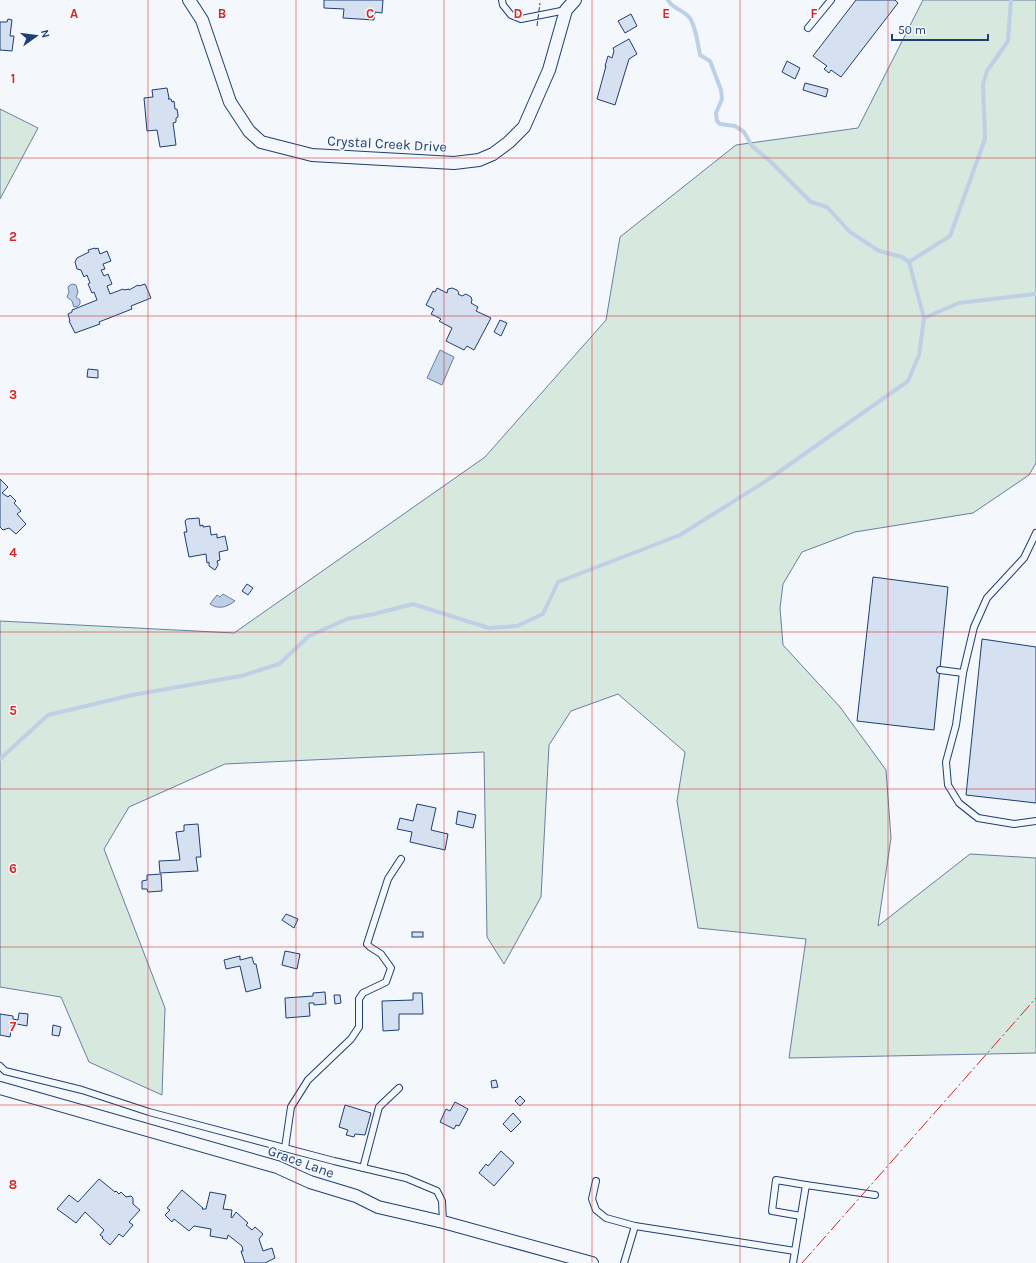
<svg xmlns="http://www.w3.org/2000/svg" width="1036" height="1263" viewBox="0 0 1036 1263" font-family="Karla,sans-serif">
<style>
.green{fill:#d7e8df;stroke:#687fa3}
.water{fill:#bed0e5;stroke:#687fa3}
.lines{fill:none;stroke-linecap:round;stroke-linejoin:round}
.stream{stroke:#bed0e5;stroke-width:4}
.building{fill:#d5e0f0;stroke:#1d3f73}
.service-casing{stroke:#1d3f73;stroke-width:8}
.minor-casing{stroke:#1d3f73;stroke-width:14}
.service{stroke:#f4f7fb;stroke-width:6}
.minor{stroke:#f4f7fb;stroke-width:12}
.fence{stroke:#1d3f73;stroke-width:1;stroke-dasharray:5 2;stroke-linecap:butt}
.power{stroke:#c62828;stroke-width:1;stroke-dasharray:14 3 2 3;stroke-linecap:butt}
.grid{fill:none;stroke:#d62828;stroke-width:1;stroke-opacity:0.55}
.labels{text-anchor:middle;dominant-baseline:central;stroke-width:3;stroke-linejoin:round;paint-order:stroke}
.street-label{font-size:14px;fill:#1d3f73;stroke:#f4f7fb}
.grid-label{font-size:13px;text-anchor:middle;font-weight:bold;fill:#d62828;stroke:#f4f7fb;stroke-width:3;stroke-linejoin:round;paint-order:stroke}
</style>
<rect width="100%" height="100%" fill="#f4f7fb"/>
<g class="green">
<path d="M923,0h113v463l-7,12 -56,38 -118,19 -53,20 -19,32 -3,24 3,37 57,62 46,63 5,68 -13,88 92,-72 66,4v195l-247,5 17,-119 -108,-11 -21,-127 8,-49 -67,-58 -47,17 -22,34 -8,152 -37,67 -17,-27 -3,-185 -259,12 -96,43 -25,42 61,159 -3,87 -73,-33 -28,-65 -61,-10v-366l234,12 251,-176 121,-137 14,-83 116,-92 122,-17z"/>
<path d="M0,109l38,19 -38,71z"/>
</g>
<g class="water">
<path d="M73,284l3,1 2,7 -2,5 4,3v4l-2,2 -4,1 -2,-6 -5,-4 2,-5 -1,-5 2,-2z"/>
<path d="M440,350l14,7 -12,28 -15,-7z"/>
<path d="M223,594l12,7c-8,6 -16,9 -25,3l7,-9 3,2z"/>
</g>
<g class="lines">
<g class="stream">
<path d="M668,0c4,8 14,10 20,16 7,6 10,29 12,39l10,6 11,29 1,9 -6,14 1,8 3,3 15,2 9,6 8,14 19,16 40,40 16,5 23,25 29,19 23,6 7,5 15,56"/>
<path d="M909,262l41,-26 35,-97 -2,-55 4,-13 21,-30 3,-41"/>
<path d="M0,759l48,-44 84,-20 109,-19 38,-12 30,-28 38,-17 27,-5 39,-10 76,24 28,-2 26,-12 15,-32 122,-47 86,-54 142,-100 11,-26 5,-37 35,-15 77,-9"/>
</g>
</g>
<g class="building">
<path d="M324,0h59l-1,13 -7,-1 -1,8 -31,-2 1,-9 -20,-1z"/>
<path d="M856,0h39l3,3 -57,74 -10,-7 -2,3 -5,-4 3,-3 -14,-10z"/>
<path d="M631,14l6,12 -12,7 -7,-12z"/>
<path d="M8,19l4,1 -2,16h4l-2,15 -12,-1v-28h7z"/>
<path d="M629,39l8,15 -8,5 -14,46 -18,-6 9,-33h-1l3,-10 4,2 2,-7 -1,-3z"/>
<path d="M787,61l13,7 -5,11 -13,-7z"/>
<path d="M805,83l23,6 -2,8 -23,-7z"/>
<path d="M167,88l2,10 -1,1h3l1,3 2,-1 1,8h2l1,6v2l-2,1v4l-3,1 3,22 -16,2 -3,-17 -10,1 -3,-33 9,-1 -1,-7z"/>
<path d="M95,248v1l3,-1 2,6 7,-3 4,10 -8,3 2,5 -4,1 3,6 4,-2 4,10 -5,2 3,8 13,-5 1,1 5,-1v1l9,-5 1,1 6,-2 6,14 -20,8 1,3 -33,13 1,2 -25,9 -6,-12h1l-2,-7 4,-2v-2l25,-10 -3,-8 -2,1 -4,-9 2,-1 -3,-8 -3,2 -3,-7 -4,-1 -2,-7 2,-4 12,-6 -1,-2z"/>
<path d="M437,288l10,5 1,-4 4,-1 5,2 2,3 -1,1 4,2 4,-2 5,3 1,3 -1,3 7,4 -2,4 15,7 -17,32 -7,-4 -3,4 -18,-9 6,-13 -13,-7 2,-2 -10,-5 3,-5 -8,-4 7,-14 2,1z"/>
<path d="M500,320l7,3 -6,13 -7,-4z"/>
<path d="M88,369l10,1v8l-11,-1z"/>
<path d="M0,479l8,8 -6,6 6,4 2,-2 6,6 -2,2 7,8 -4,3 9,10 -10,10 -7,-6 -6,2 -3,-3z"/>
<path d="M199,518l1,8 3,-1v2l7,-1 1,9 6,-1v4l8,-2 3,14 -9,2 1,8 -3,1 1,4 -3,5 -6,-4v-4l-2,1 -1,-9 -17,3 -5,-25h3l-2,-11 2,-2z"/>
<path d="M873,577l75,10 -14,143 -77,-9z"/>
<path d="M247,584l6,4 -5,7 -6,-4z"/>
<path d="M982,639l54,8v156l-70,-8z"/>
<path d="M417,804l19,4 -5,22 17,4 -3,16 -35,-8 2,-10 -15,-3 3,-11 13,3z"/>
<path d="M458,811l18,4 -3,13 -17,-4z"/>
<path d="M198,824l3,33h-5l2,14 -38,2 -1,-12 21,-1 -4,-28 8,-1v-6z"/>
<path d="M161,874l1,17 -14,1 -1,-3h-5v-8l5,-1v-5z"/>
<path d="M286,914l12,5 -4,9 -12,-8z"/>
<rect x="412" y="932" width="11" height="5"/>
<path d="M285,951l15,3 -3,15 -15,-4z"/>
<path d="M240,956v4l12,-3 2,7h2l5,24 -15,4 -6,-26 -14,3 -2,-9z"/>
<path d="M325,992l1,12 -12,1v-2h-5l1,13 -24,2 -1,-20 28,-2v-3z"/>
<path d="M413,993h9l1,21h-24v16l-16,1 -1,-30 31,-1z"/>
<path d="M334,995h6l1,8 -6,1z"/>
<path d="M19,1013l9,1 -1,12 -15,-3 -2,14 -10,-2v-21l13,2v3l5,1z"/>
<path d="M53,1025l8,2 -2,9 -7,-1z"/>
<path d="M496,1080l2,7 -6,1 -1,-7z"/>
<path d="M520,1096l5,5 -5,5 -5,-5z"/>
<path d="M455,1102l13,7 -9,17 -3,-1 -2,4 -14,-7 6,-13 4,2z"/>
<path d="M345,1105l26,8 -6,22 -10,-1 -1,3 -8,-2 2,-5 -9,-3z"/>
<path d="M513,1113l8,9 -10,10 -8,-8z"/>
<path d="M501,1151l13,12 -20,23 -15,-13 7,-9 2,2z"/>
<path d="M99,1179l16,13 1,-1 3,3 2,-2 5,5 5,-1 2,2v6l7,6 -11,12 4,3 -10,12 -4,-3 -9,11 -8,-7 1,-1 -3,-2 4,-5 -19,-18 -9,11 -19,-14 12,-14 9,7z"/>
<path d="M182,1190l21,18 -1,1h4l4,-17 16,3 -3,14 9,1 -1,7 1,1 4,-6 12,11 -2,2 6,5 3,-3 8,7 -4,5 4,12 9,-3 3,10 -10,5h-20l-4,-12h2l-1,-5 -14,-11 -1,4 -17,-3 1,-7 -17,-3 -5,5 -15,-12 -2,3 -7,-7 5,-5 -3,-2z"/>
</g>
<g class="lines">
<g class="service-casing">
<g id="service">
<path d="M502,0l1,5 8,10 10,4 45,-9"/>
<path d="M808,28l23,-28"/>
<path d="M1036,533l-12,25 -37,40 -13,29 -11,46 -7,52 -10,37 2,23 11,18 19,15 36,6 22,-3"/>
<path d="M940,670l23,3"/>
<path d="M0,1066l5,5 77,19 67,22 185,49 72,17 31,13 5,10 1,21"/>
<path d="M285,1148l6,-41 17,-27 43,-41 8,-12v-28l4,-6 23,-11 5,-14 -10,-14 -11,-7 -3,-3 21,-65 13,-20"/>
<path d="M363,1168l16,-61 20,-19"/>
<path d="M596,1181l-4,18 4,11 10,8 29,8 160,25"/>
<path d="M801,1216l-29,-5 4,-31 30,5"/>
<path d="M624,1263l11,-37"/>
<path d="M793,1263l13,-78 69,10"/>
</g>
</g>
<g class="minor-casing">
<g id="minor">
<path d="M189,0l13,20 28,82 19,29 12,11 51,13 142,8 25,-3 14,-6 16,-12 15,-15 25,-57 17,-60 9,-10"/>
<path d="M0,1088l277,79 33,15 46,14 22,11 65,15 149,41"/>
</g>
</g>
<use href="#service" class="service"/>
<use href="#minor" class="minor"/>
<path class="fence" d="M537,26l3,-23"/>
<path class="power" d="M802,1263l234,-265"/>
</g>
<path class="grid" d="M148,0v1263M296,0v1263M444,0v1263M592,0v1263M740,0v1263M888,0v1263M0,158h1036M0,316h1036M0,474h1036M0,632h1036M0,789h1036M0,947h1036M0,1105h1036"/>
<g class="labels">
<g class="street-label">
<text transform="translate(387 144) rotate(3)">Crystal Creek Drive</text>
<text transform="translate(301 1162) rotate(20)">Grace Lane</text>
</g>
</g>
<g class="grid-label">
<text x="74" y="18">A</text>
<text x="222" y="18">B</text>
<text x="370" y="18">C</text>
<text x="518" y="18">D</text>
<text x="666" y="18">E</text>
<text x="814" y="18">F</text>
<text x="13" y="83">1</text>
<text x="13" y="241">2</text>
<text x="13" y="399">3</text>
<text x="13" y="557">4</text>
<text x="13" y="715">5</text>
<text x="13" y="873">6</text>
<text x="13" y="1031">7</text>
<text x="13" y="1189">8</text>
</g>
<g transform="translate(36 36) rotate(76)" stroke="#f4f7fb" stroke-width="3" paint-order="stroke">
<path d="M0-3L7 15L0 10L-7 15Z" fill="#1d3f73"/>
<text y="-6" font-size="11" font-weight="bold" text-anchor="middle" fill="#1d3f73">N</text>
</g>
<path d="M892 34v6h96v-6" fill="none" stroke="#1d3f73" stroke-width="2"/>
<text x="898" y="34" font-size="12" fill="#1d3f73" stroke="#f4f7fb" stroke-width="3" paint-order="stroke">50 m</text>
</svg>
